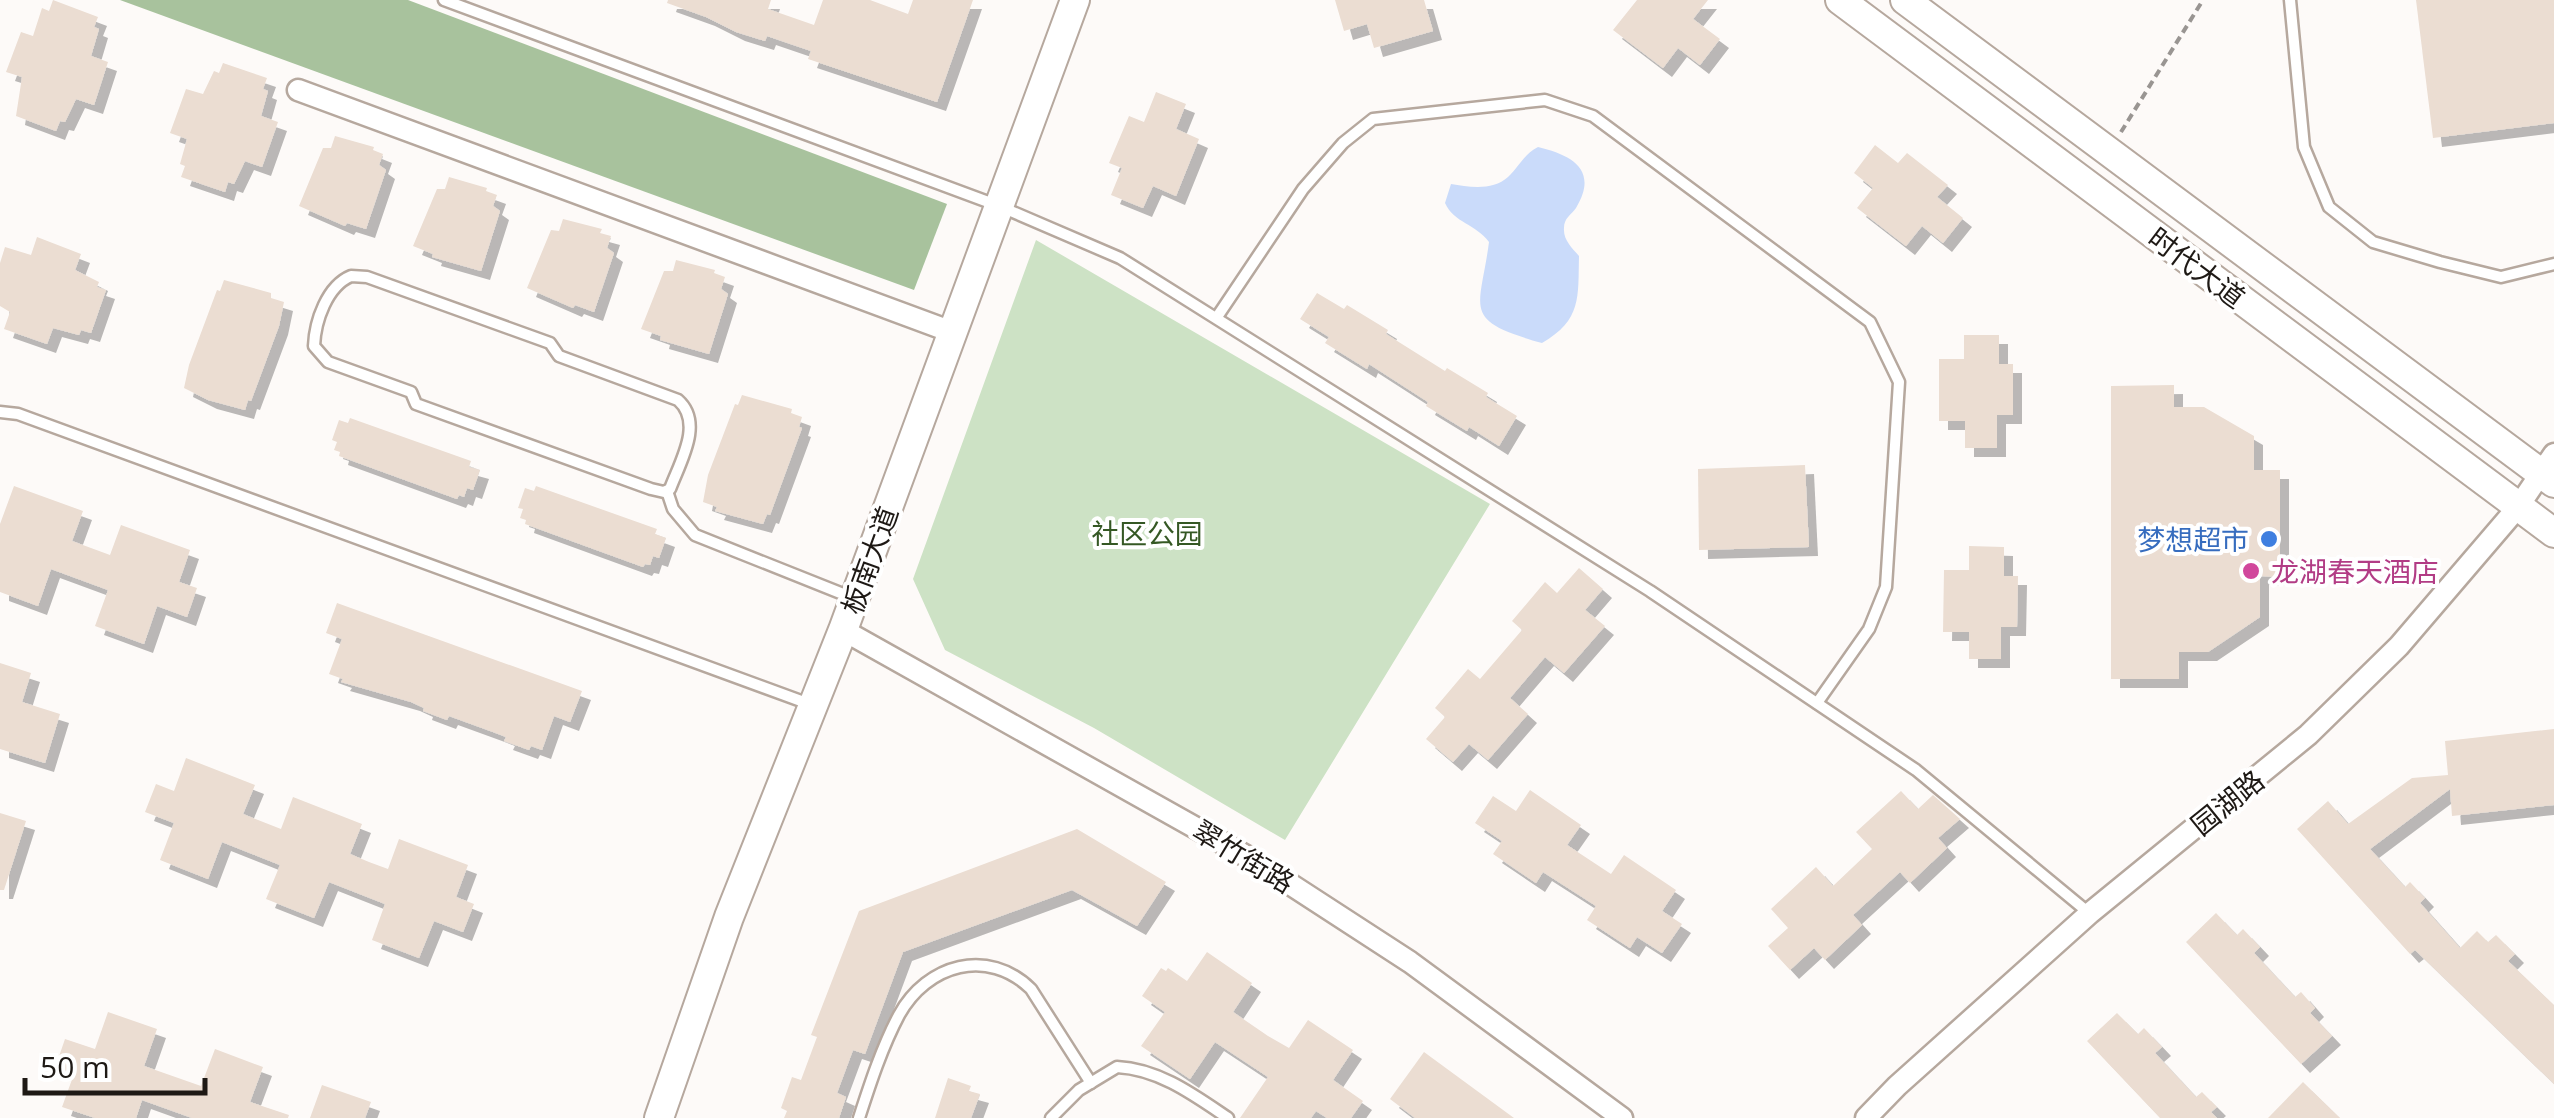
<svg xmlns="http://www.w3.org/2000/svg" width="2554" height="1118" viewBox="0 0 2554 1118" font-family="'Open Sans','Noto Sans SC',sans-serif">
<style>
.green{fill:#cde2c5}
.forest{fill:#a8c29d}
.water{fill:#cadbfa}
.building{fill:#ebddd2;filter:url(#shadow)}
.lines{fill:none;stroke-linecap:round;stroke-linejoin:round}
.lane-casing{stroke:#b6a89e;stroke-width:15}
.street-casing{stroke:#b6a89e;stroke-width:25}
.secondary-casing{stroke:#b6a89e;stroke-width:32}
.path{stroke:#999592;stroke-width:4;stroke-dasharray:8 5;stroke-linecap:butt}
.lane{stroke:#fff;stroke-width:10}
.street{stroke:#fff;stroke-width:20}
.secondary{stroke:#fff;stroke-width:28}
.shop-dot{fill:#3f7fe0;stroke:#fff;stroke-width:4}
.hotel-dot{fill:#d1479c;stroke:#fff;stroke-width:4}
.labels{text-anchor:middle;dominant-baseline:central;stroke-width:8;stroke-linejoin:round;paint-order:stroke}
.street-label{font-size:28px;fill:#1e1915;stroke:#fff}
.park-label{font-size:28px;fill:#355824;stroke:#fff}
.shop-label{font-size:28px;fill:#366cbe;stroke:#fff;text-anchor:end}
.hotel-label{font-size:28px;fill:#b23c85;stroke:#fff;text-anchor:start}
</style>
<defs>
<filter id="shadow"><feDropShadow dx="9" dy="9" stdDeviation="0" flood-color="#0004"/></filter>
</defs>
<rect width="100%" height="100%" fill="#fdfaf8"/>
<path class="green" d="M1036,240l454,264 -205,336 -191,-112 -149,-78 -32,-71z"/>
<path class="forest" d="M120,0h288l539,204 -33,86z"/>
<path class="water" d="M1538,147c34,8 61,23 38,61 -5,7 -12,10 -12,20 -1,12 8,20 15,28 -1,41 3,64 -37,87 -82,-23 -62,-32 -53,-101 -13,-18 -35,-19 -44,-39l6,-19c18,3 42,7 57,-7 12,-11 15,-22 30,-30z"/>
<g class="building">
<path d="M53,0l45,17 -4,10 5,2 -8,27 17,6 -14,43 -18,-6 -11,23 -5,-1 -4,10 -40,-15 6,-39 -16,-5 15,-40 12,4 9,-28 7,3z"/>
<path d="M668,0h103l-3,9 46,16 9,-25h47l38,14 5,-14h60l-36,102 -129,-43 3,-8 -44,-15 -2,5 -29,-9 -30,-15 -39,-14z"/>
<path d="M1335,0h89l9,31 -59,17 -7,-24 -23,7z"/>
<path d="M1637,0h71l-15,19 27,20 -20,26 -22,-17 -15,20 -50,-38z"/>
<path d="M2416,0h138v123l-121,15z"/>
<path d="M223,63l44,15 -4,11 5,2 -7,25 17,6 -16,45 -17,-6 -11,23 -6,-2 -3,10 -44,-15 4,-11 -5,-2 7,-25 -17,-6 16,-44 17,5 11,-23 5,2z"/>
<path d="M1156,92l30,12 -10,25 23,10 -23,57 -23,-10 -10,22 -32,-13 11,-27 -13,-5 20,-47 15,6z"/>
<path d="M335,136l39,11 -1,3 10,4 -4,11 7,5 -20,59 -19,-6 -2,3 -46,-20 24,-58h8z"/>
<path d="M1875,145l23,18 9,-10 41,32 -11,12 26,21 -20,25 -21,-17 -16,20 -49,-38 16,-20 -19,-15z"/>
<path d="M449,177l38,11 -1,3 11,4 -4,11 7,5 -19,60 -49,-14 1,-3 -20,-8 24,-57h8z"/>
<path d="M563,219l39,10 -2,4 11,3 -4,12 7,5 -20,59 -19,-7 -2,3 -46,-20 24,-58 8,1z"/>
<path d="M37,237l44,17 -6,16 24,12 -2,5 9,3 -15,43 -10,-3 -2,5 -26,-7 -6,16 -43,-15 6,-17 -10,-6v-43l5,-16 26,8z"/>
<path d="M676,260l39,10 -1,3 11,4 -4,12 7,5 -19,60 -49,-14 1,-4 -20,-7 23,-58h9z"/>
<path d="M224,280l47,13v5l13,4 -5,24 -28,75 -3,-1 -3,10 -37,-10 -24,-12 5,-23 28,-75 3,1z"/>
<path d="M1317,293l27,16 3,-4 41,25 -2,4 59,37 2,-3 41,25 -2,4 31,19 -18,30 -30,-19 -2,4 -41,-25 2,-4 -59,-38 -2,5 -42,-26 4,-6 -29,-18z"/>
<path d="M1964,335h35v29h14v51h-16v33h-32v-27h-26v-62h25z"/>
<path d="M2174,385v22h30l50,29v34h26v107l-20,-1v41l-52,35h-29v27h-68v-293z"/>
<path d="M742,395l50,14 -1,4 11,4 -3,10 3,1 -32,87 -3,-1 -4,10 -48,-13 2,-4 -14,-5 5,-27 27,-71 3,1z"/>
<path d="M350,418l121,43 -2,6 11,3 -7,20 -6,-2 -3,9 -5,-2 -2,4 -118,-43 1,-4 -6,-2 3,-8 -5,-2 7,-20 9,3z"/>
<path d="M1805,465l4,82 -110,3 -1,-81z"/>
<path d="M14,486l69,25 -11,30 38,14 11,-30 69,25 -11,32 18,6 -10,29 -30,-11 -13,38 -49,-18 13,-36 -57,-21 -13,37 -38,-14v-68z"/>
<path d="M536,486l121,43 -2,5 11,4 -7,20 -6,-2 -3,9 -5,-1 -2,3 -118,-43 1,-4 -6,-2 3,-9 -5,-1 7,-20 9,3z"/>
<path d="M1969,546l35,1v29h14l-1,51h-16v32h-32v-27h-26l1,-62h25z"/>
<path d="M1579,568l24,21 -18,21 20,16 -41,47 -19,-16 -35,41 18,16 -40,46 -19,-16 -16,18 -27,-23 19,-22 -10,-9 33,-39 12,10 42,-49 -10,-9 33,-39 12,11z"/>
<path d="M337,603l245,88 -12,31 -16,-6 -12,34 -11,-4 -2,4 -25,-9 2,-4 -13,-5 -44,-16 -2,4 -24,-9 1,-3 -13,-6 -70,-20 2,-3 -14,-5 13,-35 -16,-6z"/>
<path d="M0,663l31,10 -9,29 38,12 -15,49 -45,-14z"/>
<path d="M2554,729v76l-102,11 -2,-27 -80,60 35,38 5,-5 15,16 -5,5 40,45 17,-17 11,11 8,-7 19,19 -7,7 46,44v79l-139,-134 -5,4 -113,-125 31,-28 20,23 64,-46 36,-3 -3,-34z"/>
<path d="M186,758l69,27 -12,29 38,15 12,-32 69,27 -12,30 19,8 19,7 11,-30 69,26 -12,32 18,7 -11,28 -29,-11 -15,37 -47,-18 13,-36 -56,-22 -15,36 -48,-19 14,-34 -58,-23 -14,37 -48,-19 14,-37 -29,-11 11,-28 18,7z"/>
<path d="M1530,790l51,35 -14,20 44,29 13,-19 52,35 -14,21 20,13 -20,29 -25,-16 -7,11 -43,-28 9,-14 -53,-34 -7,11 -43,-29 9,-13 -27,-18 18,-27 23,15z"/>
<path d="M1901,791l17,18 15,-14 27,24 -22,19 9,10 -37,35 -10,-11 -47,43 9,10 -37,35 -11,-12 -24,22 -22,-24 20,-18 -17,-19 45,-42 17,19 39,-37 -16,-17z"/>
<path d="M0,813l26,8 -22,69h-4z"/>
<path d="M1077,829l89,53 -29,44 -65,-36 -169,62 -38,102 -12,-4 -16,43 9,4 -7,21h-55l3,-7 -6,-3 11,-31 9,3 16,-43 -6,-2 48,-124z"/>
<path d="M2216,913l21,22 6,-6 17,18 -6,6 41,44 6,-5 14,16 -5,5 22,23 -31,28 -115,-122z"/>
<path d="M1207,952l45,31 -19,29 35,24 21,12 19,-28 45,30 -20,30 30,21 -12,17h-24l-11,-7 -5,7h-71l28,-41 -53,-35 -25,37 -49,-33 24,-34 -23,-16 19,-28 5,3 2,-3 19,13z"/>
<path d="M108,1012l49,17 -13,37 57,20 14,-37 48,18 -13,35 39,13 -1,3h-96l-50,-18 -6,18h-41l-33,-11 12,-33 -19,-6 10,-29 30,10z"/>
<path d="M2117,1013l21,21 6,-6 18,19 -7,6 41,44 6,-5 15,15 -6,5 6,6h-57l-73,-77z"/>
<path d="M1424,1052l90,66h-99l-25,-19z"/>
<path d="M948,1078l23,8 -2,5 11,3 -9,24h-36z"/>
<path d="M2303,1082l37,36h-72z"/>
<path d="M322,1085l49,17 -6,16h-55z"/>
</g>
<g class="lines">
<g class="lane-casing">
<g id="lane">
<path d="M444,0l555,206 121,52 530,333 266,179 173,143"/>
<path d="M2290,0l14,147 25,60 44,35 67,20 61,15 53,-13"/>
<path d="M351,276l16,1 183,66 9,13 119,44c26,23 2,62 -8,89l-6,3 -13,-3 -235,-85 -5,-12 -83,-30 -14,-16c1,-25 13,-60 37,-70z"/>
<path d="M1217,317l86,-128 40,-46 30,-24 172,-19 48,16 277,206 29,60 -13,205 -17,42 -52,74"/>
<path d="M0,412l18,2 794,291"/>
<path d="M667,491l6,18 22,26 158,63"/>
<path d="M859,1118c11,-34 23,-71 40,-103 28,-51 89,-68 132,-26l60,94"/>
<path d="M1051,1118l28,-28 38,-23c42,2 77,28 111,51"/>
</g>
</g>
<g class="street-casing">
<g id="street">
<path d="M298,90l654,242"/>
<path d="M843,630l410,230 157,102 212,156"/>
<path d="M1866,1118l31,-32 193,-173 218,-178 91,-89 119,-139 36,-53"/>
</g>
</g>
<g class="secondary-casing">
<g id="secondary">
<path d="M1840,0l714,533"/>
<path d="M1905,0l649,483"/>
<path d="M659,1118l70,-201 114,-287 232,-630"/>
</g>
</g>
<path class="path" d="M2121,132l82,-132"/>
<use href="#lane" class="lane"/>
<use href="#street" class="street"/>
<use href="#secondary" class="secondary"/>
</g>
<circle class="shop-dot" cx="2269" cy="539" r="10"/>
<circle class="hotel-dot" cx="2251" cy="571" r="10"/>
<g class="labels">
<g class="street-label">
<text transform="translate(2197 267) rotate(37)">时代大道</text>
<text transform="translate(869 560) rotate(-70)">板南大道</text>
<text transform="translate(2227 802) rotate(-39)">园湖路</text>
<text transform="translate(1244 856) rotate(31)">翠竹街路</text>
</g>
<g class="park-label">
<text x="1147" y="533">社区公园</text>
</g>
<g class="shop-label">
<text x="2249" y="539">梦想超市</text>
</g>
<g class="hotel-label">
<text x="2271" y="571">龙湖春天酒店</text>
</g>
</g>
<path d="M25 1078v15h180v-15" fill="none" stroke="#1e1915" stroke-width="5"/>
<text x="40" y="1078" font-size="30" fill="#1e1915" stroke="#ffffff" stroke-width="8" paint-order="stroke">50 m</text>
</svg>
